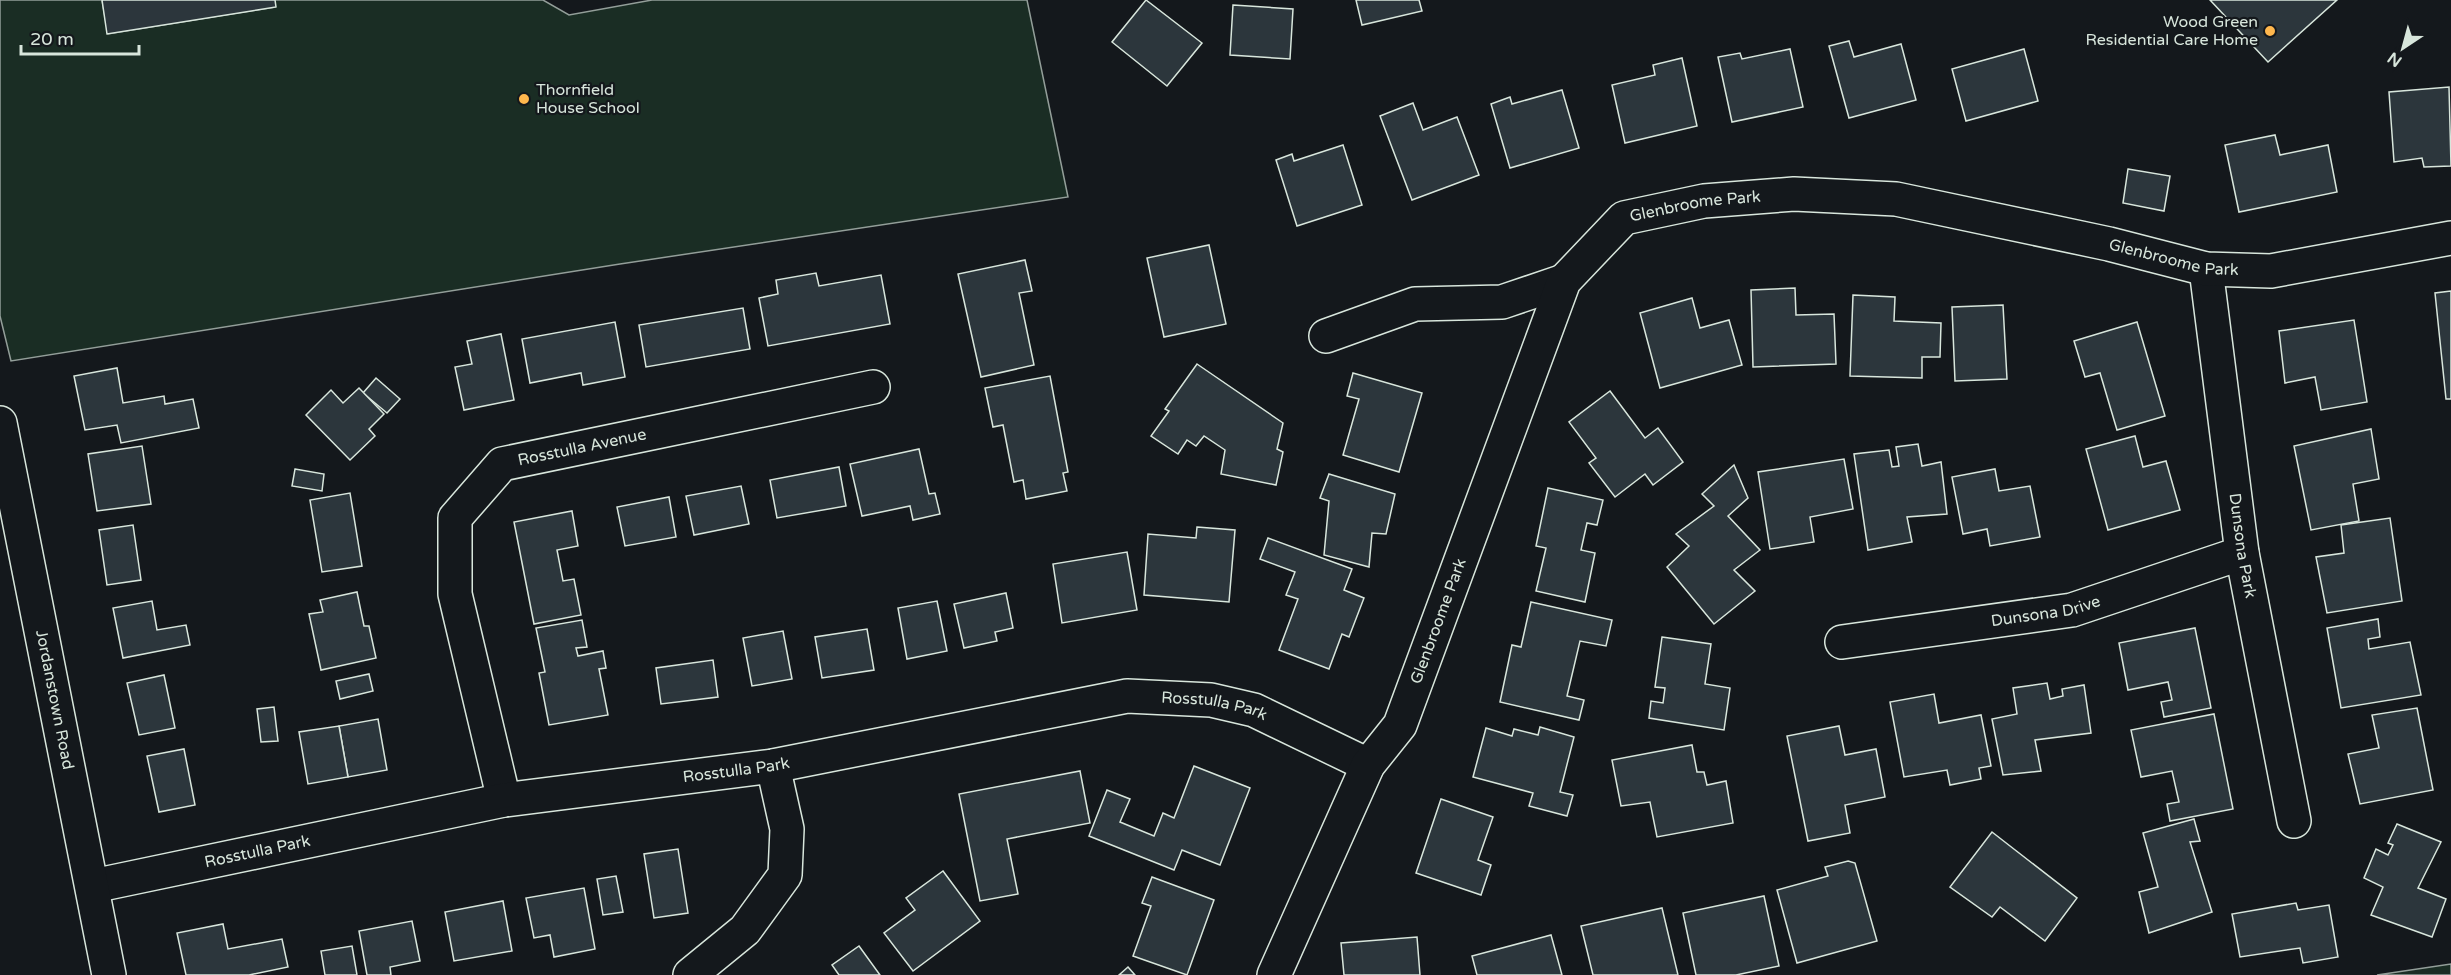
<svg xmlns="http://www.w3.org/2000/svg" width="2451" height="975" viewBox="0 0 2451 975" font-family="'Varela Round',sans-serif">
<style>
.green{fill:#1a2d24;stroke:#939e99;stroke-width:1.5}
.building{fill:#2c363c;stroke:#d8e6dc;stroke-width:1.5}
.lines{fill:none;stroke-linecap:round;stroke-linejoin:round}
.street-casing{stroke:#d8e6dc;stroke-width:36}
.secondary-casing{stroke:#d8e6dc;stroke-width:36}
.street{stroke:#14181c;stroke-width:33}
.secondary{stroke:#14181c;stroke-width:33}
.poi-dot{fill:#ffb74d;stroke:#14181c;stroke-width:2}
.labels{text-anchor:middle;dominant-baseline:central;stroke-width:4.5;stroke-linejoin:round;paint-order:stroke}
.poi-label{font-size:16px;fill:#d8e6dc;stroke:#14181c;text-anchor:end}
.street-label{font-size:16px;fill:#d8e6dc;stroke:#14181c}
</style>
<rect width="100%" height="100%" fill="#14181c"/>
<g class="green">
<path d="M0,0h102l6,34 167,-27v-7h268l26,15 83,-15h375l41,197 -448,67 -609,97 -11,-45z"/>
<path d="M2451,964v11h-74z"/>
</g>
<g class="building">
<path d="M102,0h173l1,7 -169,27z"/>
<path d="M1146,0l56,43 -35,43 -55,-44z"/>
<path d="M1356,0h63l3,11 -60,14z"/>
<path d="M2210,0h127l-69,62z"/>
<path d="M1233,5l60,4 -3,50 -60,-4z"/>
<path d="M1849,41l5,16 47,-13 15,56 -67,18 -20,-72z"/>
<path d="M1790,49l13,58 -71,15 -14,-65 22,-4 2,6z"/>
<path d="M2024,49l14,52 -72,20 -14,-52z"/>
<path d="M1682,58l15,68 -72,17 -13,-58 43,-10 -2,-10z"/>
<path d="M2449,87l2,79 -27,1 -2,-9 -28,4 -5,-70z"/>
<path d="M1562,90l17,58 -69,20 -19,-64 19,-7 2,7z"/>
<path d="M1413,103l10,27 34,-13 22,58 -67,25 -32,-84z"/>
<path d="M2275,135l5,20 48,-10 9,47 -98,20 -14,-67z"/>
<path d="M1343,145l19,60 -65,21 -21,-66 16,-6 2,7z"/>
<path d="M2128,169l42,7 -6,35 -41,-8z"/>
<path d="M1209,245l17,79 -62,13 -17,-79z"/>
<path d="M1025,260l7,31 -13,2 15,72 -53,12 -23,-103z"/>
<path d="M816,273l3,13 62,-11 9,49 -122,22 -9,-48 19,-4 -2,-14z"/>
<path d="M1795,288l1,27 38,-1 2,50 -83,3 -2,-77z"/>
<path d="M2451,291v108h-5l-11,-106z"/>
<path d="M1853,295l42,2 -1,24 47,2 -1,34h-18v21l-72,-2z"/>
<path d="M1692,298l8,30 29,-8 13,45 -82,23 -20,-75z"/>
<path d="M2003,305l4,74 -52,2 -3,-74z"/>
<path d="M743,308l7,41 -104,18 -7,-42z"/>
<path d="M2354,320l13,82 -46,8 -6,-33 -30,6 -6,-52z"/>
<path d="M615,322l10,55 -42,8 -2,-12 -51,10 -8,-44z"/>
<path d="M2137,322l28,94 -48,14 -17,-57 -15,4 -11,-36z"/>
<path d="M501,334l13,66 -50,10 -9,-43 17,-3 -5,-23z"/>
<path d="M1197,364l86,59 -6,26 6,3 -7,33 -55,-11 4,-24 -21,-14 -8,10 -9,-6 -9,14 -27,-18 18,-25 -4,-2z"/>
<path d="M117,368l6,35 41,-7 1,8 28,-5 6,29 -78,15 -4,-18 -32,5 -11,-54z"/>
<path d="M1353,373l69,20 -23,79 -56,-17 16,-56 -12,-3z"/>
<path d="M1050,376l18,96 -5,1 4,18 -41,8 -3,-19 -9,2 -11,-57 -10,2 -8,-39z"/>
<path d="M376,378l24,21 -13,14 -24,-20z"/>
<path d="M359,388l25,26 -15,15 6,7 -25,24 -44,-45 25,-25 12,13z"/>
<path d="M1610,391l35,47 13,-10 25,34 -30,23 -8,-11 -30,23 -26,-34 7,-5 -27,-36z"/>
<path d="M2371,429l8,50 -26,5 6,37 -48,9 -17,-84z"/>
<path d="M2135,436l8,31 23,-6 14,49 -72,20 -22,-81z"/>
<path d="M1918,444l4,22 19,-4 6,52 -40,3 5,25 -44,8 -14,-96 35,-4 3,17 7,-1 -3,-19z"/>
<path d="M142,446l9,58 -54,7 -9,-57z"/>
<path d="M919,449l10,45 6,-1 5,21 -27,6 -3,-14 -48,10 -12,-52z"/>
<path d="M1844,459l9,50 -43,8 4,25 -44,7 -12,-77z"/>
<path d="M1734,465l14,33 -20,18 32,34 -26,20 21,21 -41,33 -47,-57 22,-21 -13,-12 38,-28 -12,-12z"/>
<path d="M839,467l7,39 -69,12 -7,-38z"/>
<path d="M295,469l29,5 -2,17 -30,-5z"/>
<path d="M1995,469l4,22 31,-5 10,51 -50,9 -3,-17 -24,5 -11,-57z"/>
<path d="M1329,474l66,20 -9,40 -14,-1 -3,34 -45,-12 5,-54 -9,-3z"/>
<path d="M741,486l8,38 -55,11 -8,-39z"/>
<path d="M1548,488l55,12 -6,25 -10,-2 -6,27 14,3 -10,49 -49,-11 10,-43 -10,-2z"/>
<path d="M350,493l12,73 -40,6 -12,-72z"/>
<path d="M669,497l7,40 -51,9 -8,-39z"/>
<path d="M572,511l6,35 -21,4 6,31 11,-2 7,36 -47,9 -20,-102z"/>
<path d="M2390,518l12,83 -75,12 -11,-56 28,-4 -3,-28z"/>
<path d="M133,525l8,55 -34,5 -8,-55z"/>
<path d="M1197,527l38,3 -6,72 -85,-7 4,-61 48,4z"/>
<path d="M1268,538l84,31 -8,21 20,8 -15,39 -7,-3 -13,35 -50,-19 19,-51 -12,-4 9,-23 -35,-13z"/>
<path d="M1127,552l10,58 -75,13 -9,-59z"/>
<path d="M357,592l7,34h5l7,32 -55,12 -12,-56 14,-2 -3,-12z"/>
<path d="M1006,593l7,35 -18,4 2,9 -33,7 -10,-44z"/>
<path d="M152,601l5,29 29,-5 4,20 -67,13 -10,-50z"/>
<path d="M937,601l10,50 -40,8 -9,-51z"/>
<path d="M1531,602l81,18 -6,26 -26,-5 -13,55 17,4 -5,20 -79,-18 12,-57 9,2z"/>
<path d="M2378,619l2,18 -12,2 1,10 41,-7 11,53 -80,13 -14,-80z"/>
<path d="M582,620l5,27 -11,1 2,8 25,-5 3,17 -7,1 9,46 -59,10 -10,-52 6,-1 -9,-44z"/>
<path d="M2195,628l16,80 -47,9 -3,-15 11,-2 -4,-18 -40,8 -9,-47z"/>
<path d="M867,629l7,41 -52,8 -7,-41z"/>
<path d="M783,631l9,48 -40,7 -9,-48z"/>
<path d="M1662,637l49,7 -6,40 25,4 -6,42 -75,-12 2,-17 12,2 2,-15 -10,-1z"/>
<path d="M713,660l5,37 -57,7 -5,-36z"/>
<path d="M369,674l4,17 -33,8 -4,-18z"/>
<path d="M164,675l11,53 -36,7 -12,-52z"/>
<path d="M2047,683l3,16 13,-3 -1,-7 22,-4 7,48 -56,7 6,31 -38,4 -11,-56 25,-5 -4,-26z"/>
<path d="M1934,694l5,29 42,-8 10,51 -12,2 2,11 -31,6 -3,-15 -43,7 -14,-75z"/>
<path d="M274,707l4,34 -17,1 -4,-33z"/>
<path d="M2417,708l16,82 -73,14 -12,-50 31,-6 -7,-33z"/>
<path d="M2214,714l19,95 -63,12 -3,-17 12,-2 -7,-31 -31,6 -10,-47z"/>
<path d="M378,719l9,51 -39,7 -9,-51z"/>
<path d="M339,726l9,51 -40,7 -9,-52z"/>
<path d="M1839,726l6,29 31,-6 9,48 -40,8 5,28 -42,8 -21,-105z"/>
<path d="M1540,727l34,10 -14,55 13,3 -6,21 -38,-10 4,-13 -60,-16 13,-49 26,8 2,-7 24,6z"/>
<path d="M1692,745l5,27h7l3,13 19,-4 7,42 -76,14 -7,-35 -29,4 -9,-46z"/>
<path d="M184,749l11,56 -36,7 -12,-56z"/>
<path d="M1194,766l56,22 -30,77 -38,-15 -8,20 -85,-34 18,-46 23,9 -10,23 34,14 9,-23 11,5z"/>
<path d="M1080,771l10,52 -83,16 11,55 -38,7 -21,-107z"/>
<path d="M1441,799l52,18 -15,43 13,5 -10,30 -65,-22z"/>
<path d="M2194,819l6,22 -10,1 22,70 -63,21 -10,-41 19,-5 -15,-54z"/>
<path d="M2397,824l44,18 -23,46 28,11 -14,38 -61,-22 12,-28 -19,-9 12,-29 12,6 5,-10 -5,-2z"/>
<path d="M1992,832l85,66 -32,43 -45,-34 -8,10 -42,-30z"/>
<path d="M678,849l10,64 -34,5 -10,-64z"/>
<path d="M1848,861l7,2 22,78 -80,22 -20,-73 51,-14 -3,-9z"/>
<path d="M943,871l37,50 -67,50 -29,-38 31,-23 -9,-12z"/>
<path d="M616,876l7,36 -20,3 -6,-36z"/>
<path d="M1152,877l62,23 -27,75 -54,-19 18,-50 -9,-3z"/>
<path d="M584,888l11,61 -41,8 -4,-22 -16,3 -8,-40z"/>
<path d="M1764,896l15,70 -43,9h-40l-13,-62z"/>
<path d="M503,901l9,50 -58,10 -9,-49z"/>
<path d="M2296,903l2,7 31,-5 9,52 -35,6 -3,-15 -60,9 -8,-43z"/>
<path d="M1662,908l16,67h-85l-12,-49z"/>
<path d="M412,921l8,40 -30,6 1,8h-24l-8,-44z"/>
<path d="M223,924l5,25 54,-10 6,28 -39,8h-63l-9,-42z"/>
<path d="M1551,935l11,40h-85l-5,-19z"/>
<path d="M1417,937l3,38h-76l-3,-32z"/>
<path d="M352,946l5,29h-32l-4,-24z"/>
<path d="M859,946l21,29h-41l-7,-10z"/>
<path d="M1128,967l7,8h-16z"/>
</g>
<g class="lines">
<g class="street-casing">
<g id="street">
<path id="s1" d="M2206,269l36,284 52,268"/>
<path d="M1326,336l89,-32 87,-2 62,-21"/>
<path id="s2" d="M1842,642l230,-32 170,-57"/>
<path id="s3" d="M504,800l-49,-206v-76l47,-54 371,-77"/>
<path id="s4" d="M93,886l411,-86 269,-34 354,-70 84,4 43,10 114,55"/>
<path d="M690,975l55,-45 40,-55 2,-46 -14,-63"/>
<path id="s5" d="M1274,975l94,-210 32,-40 164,-444 60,-63 80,-17 90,-7 102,5 213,45 97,25 65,2 180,-33"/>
</g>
</g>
<g class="secondary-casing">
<g id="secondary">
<path id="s6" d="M0,423l109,552"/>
</g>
</g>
<use href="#street" class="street"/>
<use href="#secondary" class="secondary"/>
</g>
<g class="poi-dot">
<circle cx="2270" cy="31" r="6"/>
<circle cx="524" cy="99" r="6"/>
</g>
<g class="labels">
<g class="poi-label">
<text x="2258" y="22">Wood Green<tspan x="2258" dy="18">Residential Care Home</tspan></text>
<text x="536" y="90" text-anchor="start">Thornfield<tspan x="536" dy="18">House School</tspan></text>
</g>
<g class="street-label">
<text stroke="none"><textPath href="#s5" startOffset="914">Glenbroome Park</textPath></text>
<text stroke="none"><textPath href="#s5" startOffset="1400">Glenbroome Park</textPath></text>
<text stroke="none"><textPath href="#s3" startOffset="441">Rosstulla Avenue</textPath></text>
<text stroke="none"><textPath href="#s1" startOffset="279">Dunsona Park</textPath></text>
<text stroke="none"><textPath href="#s2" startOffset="206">Dunsona Drive</textPath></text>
<text stroke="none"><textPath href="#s5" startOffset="392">Glenbroome Park</textPath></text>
<text stroke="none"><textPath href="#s6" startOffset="282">Jordanstown Road</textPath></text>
<text stroke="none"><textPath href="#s4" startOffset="1140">Rosstulla Park</textPath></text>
<text stroke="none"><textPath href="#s4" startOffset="654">Rosstulla Park</textPath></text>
<text stroke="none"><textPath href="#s4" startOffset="168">Rosstulla Park</textPath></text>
</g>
</g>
<g transform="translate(2403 48) rotate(216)" stroke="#14181c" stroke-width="4.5" paint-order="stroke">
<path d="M0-4.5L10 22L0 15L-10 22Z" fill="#d8e6dc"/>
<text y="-9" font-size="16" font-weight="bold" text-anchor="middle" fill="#d8e6dc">N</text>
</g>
<path d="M21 45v9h118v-9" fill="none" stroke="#d8e6dc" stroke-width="3"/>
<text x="30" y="45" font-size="18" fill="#d8e6dc" stroke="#14181c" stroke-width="4.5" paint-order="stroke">20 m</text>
</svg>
